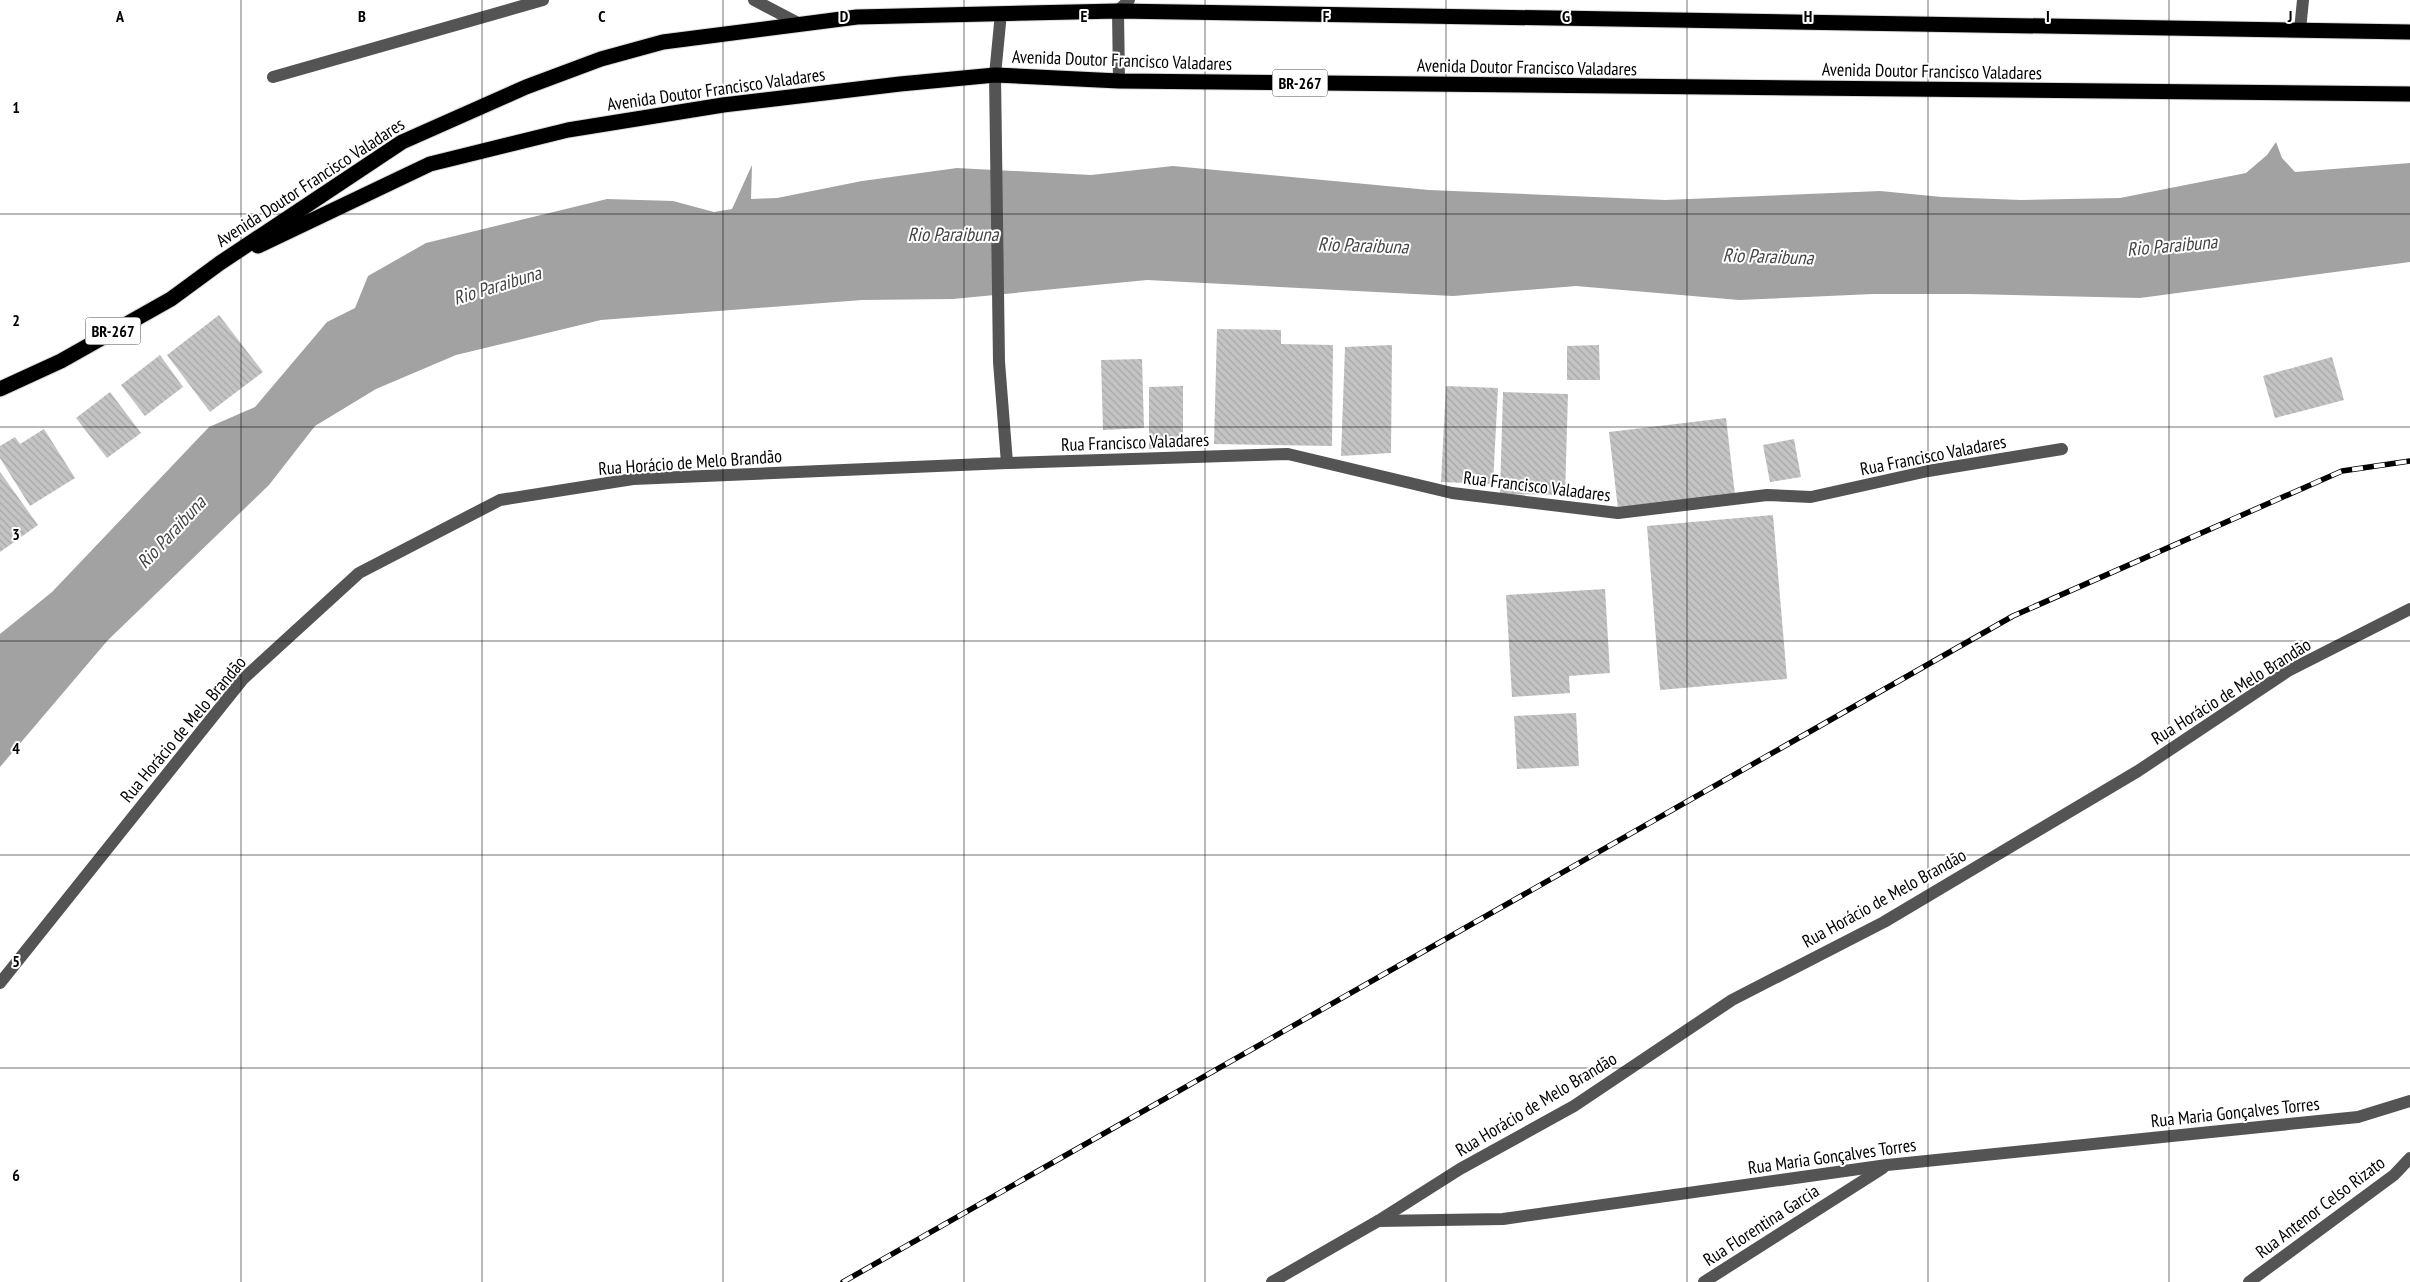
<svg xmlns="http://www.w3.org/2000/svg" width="2410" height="1282" viewBox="0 0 2410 1282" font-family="'PT Sans Narrow',sans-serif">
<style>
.water{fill:#a2a2a2}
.building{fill:url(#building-back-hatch)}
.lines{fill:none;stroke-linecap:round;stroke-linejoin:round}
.highway-casing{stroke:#dbdbdb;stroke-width:17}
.minor{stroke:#545454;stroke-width:12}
.highway{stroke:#000;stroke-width:15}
.rail-casing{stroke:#000;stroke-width:5.5}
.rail{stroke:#fff;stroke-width:4;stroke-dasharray:11;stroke-linecap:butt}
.grid{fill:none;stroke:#000;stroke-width:1;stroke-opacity:0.55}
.labels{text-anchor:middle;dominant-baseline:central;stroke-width:4;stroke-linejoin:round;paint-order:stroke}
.shield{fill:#fff;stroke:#4c4c4c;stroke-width:1}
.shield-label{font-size:16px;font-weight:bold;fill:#000}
.street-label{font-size:18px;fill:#000;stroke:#fff}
.water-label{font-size:19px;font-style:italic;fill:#434343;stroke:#fff}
.grid-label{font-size:16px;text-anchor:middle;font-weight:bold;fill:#000;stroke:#fff;stroke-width:4;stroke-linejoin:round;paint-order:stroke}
</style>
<defs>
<pattern id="building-back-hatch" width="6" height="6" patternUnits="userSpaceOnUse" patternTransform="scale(1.25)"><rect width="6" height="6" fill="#c4c4c4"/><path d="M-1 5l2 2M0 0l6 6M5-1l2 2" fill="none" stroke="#a7a7a7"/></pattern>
</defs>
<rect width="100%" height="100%" fill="#fff"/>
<path class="water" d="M2276,142l6,16 13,14 115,-9v99l-270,36 -172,-4h-95l-134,6 -163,-14 -123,10 -306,-16 -194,19 -91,1 -261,20 -145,35 -80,34 -61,37 -46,59 -161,155 -108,127v-133l52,-42 157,-165 46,-20 72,-85 28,-14 13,-32 58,-33 181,-44 66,2 41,11 18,-3 20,-44 -1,34 26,-1 85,-17 95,-13 134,7 82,-9 256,24 236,10 215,-9 62,6 79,3 99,-2 126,-25 21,-18z"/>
<g class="building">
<path d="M219,315l44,57 -53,40 -43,-57z"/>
<path d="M1217,329l64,1v14l52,1 -1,101 -118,-2z"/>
<path d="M1392,345l-1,108 -50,3 4,-109z"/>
<path d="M1599,345l1,35h-33v-34z"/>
<path d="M160,355l23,32 -38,29 -24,-31z"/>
<path d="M2332,357l12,43 -69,18 -12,-42z"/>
<path d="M1142,359l2,69 -41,2 -2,-70z"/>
<path d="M1183,386v63h-34v-62z"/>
<path d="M1446,386l52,2 -5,96 -52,-2z"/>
<path d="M110,392l31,41 -34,25 -31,-40z"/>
<path d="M1503,392l65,2 -3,101 -65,-1z"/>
<path d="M1726,418l9,77 -117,14 -9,-77z"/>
<path d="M44,429l31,49 -45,28 -30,-48v-12l15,-9 5,7z"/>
<path d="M1794,439l7,38 -31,5 -7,-37z"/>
<path d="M0,472l38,53 -38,27z"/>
<path d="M1773,515l14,164 -127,11 -13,-164z"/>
<path d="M1605,589l5,84 -41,3 1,17 -58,4 -6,-102z"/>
<path d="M1576,713l3,53 -62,3 -3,-53z"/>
</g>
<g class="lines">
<g class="highway-casing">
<g id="highway">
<path d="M258,246l172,-82 138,-34 155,-25 177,-21 95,-9 124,6 1291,13"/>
<path d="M0,389l61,-28 110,-62 49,-36 182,-121 124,-55 75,-28 62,-17 194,-25 261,-6 1292,21"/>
</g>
</g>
<g class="minor">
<path d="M754,0l46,24"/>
<path d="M2300,30l3,-30"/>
<path d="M273,77l270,-77"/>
<path d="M1119,81l-1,-70 11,-11"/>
<path d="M1007,463l281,-9 164,39 166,20 149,-18 44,2 117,-26 134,-22"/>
<path d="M0,983l243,-304 116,-106 141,-73 133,-21 374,-16 -8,-101 -4,-287 6,-62"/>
<path d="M1378,1221l82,-52 114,-63 158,-106 152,-78 254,-151 150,-100 122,-62"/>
<path d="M1272,1282l106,-61 125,-2 384,-54 471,-48 52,-16"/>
<path d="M1704,1282l179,-114"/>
<path d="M2249,1282l145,-107 16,-17"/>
</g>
<use href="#highway" class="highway"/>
<g class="rail-casing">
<path id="rail" d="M843,1282l1170,-666 329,-145 68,-10"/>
</g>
<use href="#rail" class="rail"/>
</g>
<path class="grid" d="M241,0v1282M482,0v1282M723,0v1282M964,0v1282M1205,0v1282M1446,0v1282M1687,0v1282M1928,0v1282M2169,0v1282M0,214h2410M0,427h2410M0,641h2410M0,855h2410M0,1068h2410"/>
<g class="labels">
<g class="shield">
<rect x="1272.5" y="69.5" width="55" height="27" rx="4"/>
<rect x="85.5" y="317.5" width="55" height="27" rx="4"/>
</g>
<g class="shield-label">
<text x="1300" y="83">BR-267</text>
<text x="113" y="331">BR-267</text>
</g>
<g class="street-label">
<text transform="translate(1122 60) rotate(2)">Avenida Doutor Francisco Valadares</text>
<text transform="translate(1527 67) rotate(1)">Avenida Doutor Francisco Valadares</text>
<text transform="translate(1932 71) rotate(1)">Avenida Doutor Francisco Valadares</text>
<text transform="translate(716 89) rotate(-8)">Avenida Doutor Francisco Valadares</text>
<text transform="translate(310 182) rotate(-33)">Avenida Doutor Francisco Valadares</text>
<text transform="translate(1135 442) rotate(-2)">Rua Francisco Valadares</text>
<text transform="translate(1933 455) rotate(-11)">Rua Francisco Valadares</text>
<text transform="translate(690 462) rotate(-4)">Rua Horácio de Melo Brandão</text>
<text transform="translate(1537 486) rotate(7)">Rua Francisco Valadares</text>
<text transform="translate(2231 691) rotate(-32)">Rua Horácio de Melo Brandão</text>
<text transform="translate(183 729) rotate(-50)">Rua Horácio de Melo Brandão</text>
<text transform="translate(1884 898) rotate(-29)">Rua Horácio de Melo Brandão</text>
<text transform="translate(1536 1104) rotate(-31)">Rua Horácio de Melo Brandão</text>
<text transform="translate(2235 1112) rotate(-6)">Rua Maria Gonçalves Torres</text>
<text transform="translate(1832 1156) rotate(-8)">Rua Maria Gonçalves Torres</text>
<text transform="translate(2320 1207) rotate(-37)">Rua Antenor Celso Rizato</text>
<text transform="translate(1761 1225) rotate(-33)">Rua Florentina Garcia</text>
</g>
<g class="water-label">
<text x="953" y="234">Rio Paraibuna</text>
<text transform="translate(1363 245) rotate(2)">Rio Paraibuna</text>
<text transform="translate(2172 245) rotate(-5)">Rio Paraibuna</text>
<text transform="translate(1768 256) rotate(2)">Rio Paraibuna</text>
<text transform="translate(497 285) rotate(-17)">Rio Paraibuna</text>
<text transform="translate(171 532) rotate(-47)">Rio Paraibuna</text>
</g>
</g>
<g class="grid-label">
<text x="120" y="22">A</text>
<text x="362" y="22">B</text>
<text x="602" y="22">C</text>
<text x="844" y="22">D</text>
<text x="1084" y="22">E</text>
<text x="1326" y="22">F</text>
<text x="1566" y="22">G</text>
<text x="1808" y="22">H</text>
<text x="2048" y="22">I</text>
<text x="2290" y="22">J</text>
<text x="16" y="113">1</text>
<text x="16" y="326">2</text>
<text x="16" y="540">3</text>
<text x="16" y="754">4</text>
<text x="16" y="967">5</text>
<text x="16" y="1181">6</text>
</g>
</svg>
